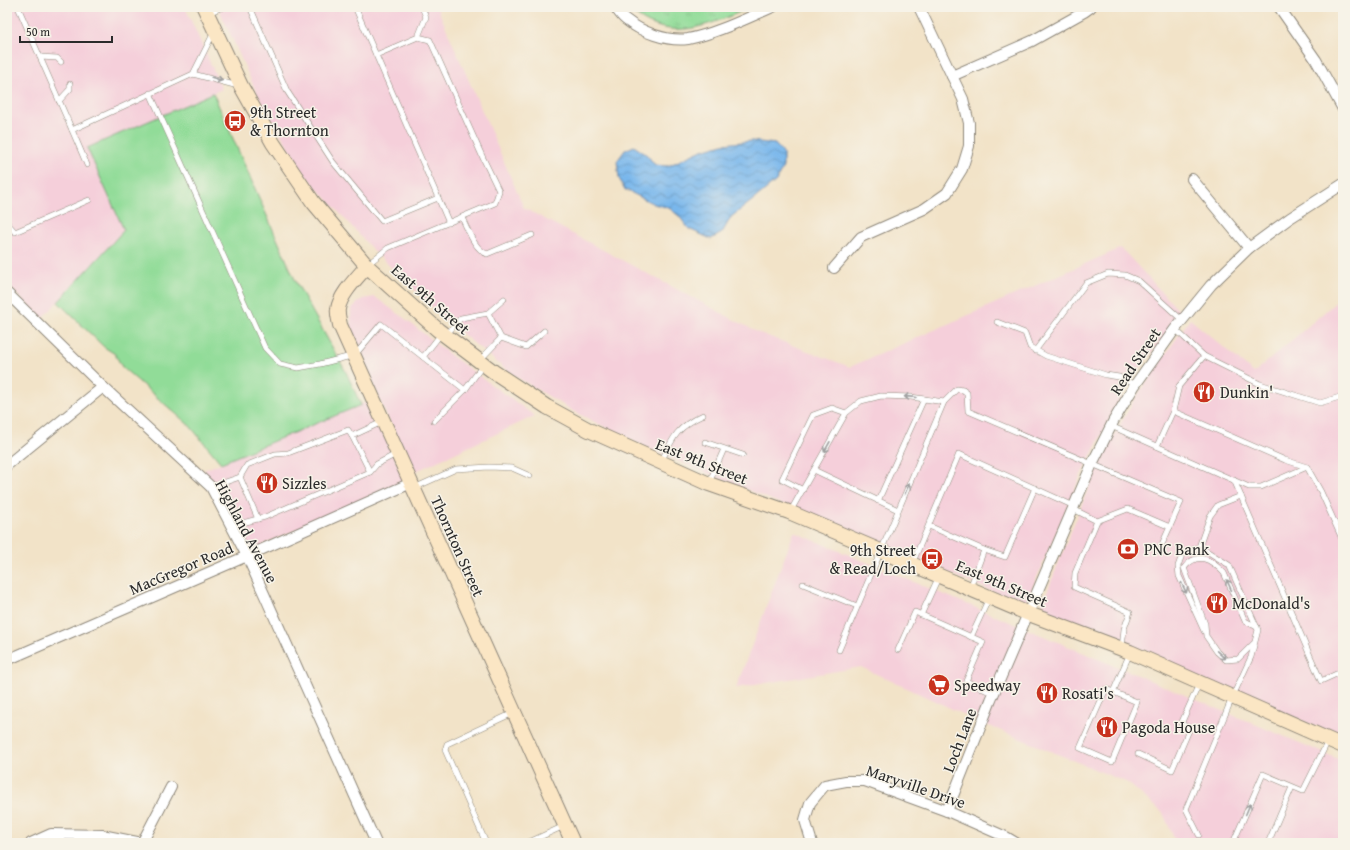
<svg xmlns="http://www.w3.org/2000/svg" width="1350" height="850" viewBox="0 0 1350 850" font-family="'Gentium Book Plus',serif">
<style>
.built{fill:#f5cfda}
.grass{fill:#91dc98;stroke:#5e8462}
.park{fill:url(#park-tufts);stroke:#5e8462}
.water{fill:url(#water-waves);stroke:#52718c}
.lines{fill:none;stroke-linecap:round;stroke-linejoin:round}
.lane-casing{stroke:#8e877a;stroke-width:6}
.street-casing{stroke:#8e877a;stroke-width:12}
.secondary-casing{stroke:#8e877a;stroke-width:16}
.lane{stroke:#fff;stroke-width:5}
.street{stroke:#fff;stroke-width:10}
.secondary{stroke:#fbe6c4;stroke-width:14}
.oneway{stroke:#a0a0a0}
.labels{text-anchor:middle;dominant-baseline:central;stroke-width:3;stroke-linejoin:round;paint-order:stroke}
.poi-label{font-size:16px;fill:#2b2b2b;stroke:#f7f3e8;text-anchor:start}
.street-label{font-size:16px;fill:#2b2b2b;stroke:#f7f3e8}
</style>
<defs>
<pattern id="park-tufts" width="24" height="20" patternUnits="userSpaceOnUse"><rect width="24" height="20" fill="#91dc98"/><path d="M3 7l-1-3M5 7V3M7 7l1-3M15 17l-1-3M17 17v-4M19 17l1-3" fill="none" stroke="#7dbd83"/></pattern>
<pattern id="water-waves" width="16" height="10" patternUnits="userSpaceOnUse"><rect width="16" height="10" fill="#79b7ec"/><path d="M0 5q4-4 8 0t8 0" fill="none" stroke="#6395bf"/></pattern>
</defs>
<rect width="100%" height="100%" fill="#f7f3e8"/>
<filter id="ink" filterUnits="userSpaceOnUse"><feTurbulence type="fractalNoise" baseFrequency=".025" numOctaves="2"/><feDisplacementMap in="SourceGraphic" scale="8" xChannelSelector="R" yChannelSelector="G"/><feConvolveMatrix kernelMatrix="1 2 1 2 8 2 1 2 1" color-interpolation-filters="sRGB"/></filter>
<filter id="wash" filterUnits="userSpaceOnUse"><feTurbulence type="fractalNoise" baseFrequency=".012" numOctaves="4" result="noise"/><feDisplacementMap in="SourceGraphic" scale="16" xChannelSelector="R" yChannelSelector="G"/><feGaussianBlur stdDeviation="0.9" result="paint"/><feColorMatrix in="noise" values="0 0 0 0 0 0 0 0 0 0 0 0 0 0 0 0 0 1.4 0 .05"/><feComposite in="paint" operator="in"/></filter>
<g filter="url(#wash)">
<rect width="100%" height="100%" fill="#f2e3c8"/>
<g class="built">
<path d="M7,7h178l37,82 -135,59 37,82 -82,89 -35,-34z"/>
<path d="M218,7h219l87,201 233,124 93,35 271,-119 61,66 -53,68 -49,95 -55,128 -376,-156 -76,-38 -63,-38 -62,-51 -75,-72 -67,-74 -47,-78z"/>
<path d="M1343,296v442l-304,-126 60,-151 37,-64 54,-78 64,54z"/>
<path d="M375,297l29,21 49,39 82,59 -123,57 -61,-137v-27l11,-10z"/>
<path d="M369,401l36,80 -156,70 -45,-81z"/>
<path d="M794,532l549,229v82h-167l-13,-30 -35,-30 -141,-58 -126,-58 -125,21z"/>
</g>
<path class="grass" d="M213,93l83,189 50,90 15,33 -140,58 -31,-37 -68,-59 -7,-13 -11,-7 -46,-45 66,-72 -37,-82z"/>
<path class="park" d="M626,7h126c-46,19 -84,39 -126,0z"/>
<path class="water" d="M752,141l23,3 8,9v14l-7,14 -23,19 -22,17 -9,16 -11,6 -22,-10 -10,-13 -10,-8 -15,-4 -30,-15 -5,-11 -2,-17 8,-11 9,-4 13,9 8,10 13,1 34,-16 21,-6z"/>
</g>
<g filter="url(#ink)">
<g class="lines">
<g class="lane-casing">
<g id="lane">
<path d="M18,7l54,123 121,-56 21,-42"/>
<path d="M250,7l37,84 46,71 49,59 56,-23"/>
<path d="M355,7l21,48 42,-18 12,3 53,118 16,33 -4,12 -107,45 -21,17"/>
<path d="M208,13l15,-6"/>
<path d="M418,37l8,-20 -4,-10"/>
<path d="M376,55l73,168"/>
<path d="M40,57l17,1 4,4"/>
<path d="M193,74l45,12"/>
<path d="M150,93l115,255 15,16 18,4 22,-4 35,-9 26,-31 84,66"/>
<path d="M59,101l11,-12v-5"/>
<path d="M72,130l15,35"/>
<path d="M462,218c6,11 12,31 25,36l45,-19"/>
<path d="M7,223l8,9 74,-32"/>
<path d="M488,313l13,25 25,9 18,-16"/>
<path d="M997,322l28,11 5,14 16,9 60,19 13,2 16,8"/>
<path d="M446,335l15,-17 27,-5 16,-14"/>
<path d="M1035,351l51,-68 22,-9 17,1 14,6 43,39"/>
<path d="M1204,356l56,28 60,19 23,-7"/>
<path d="M423,357l18,-23"/>
<path d="M480,360l21,-22"/>
<path d="M944,402l13,-13 6,1 4,3 1,18 213,91 -22,49"/>
<path d="M1173,411l6,-25 25,-30 -29,-27"/>
<path d="M434,421l31,-31 18,-25"/>
<path d="M1111,426l138,61h12l46,-20 14,25 22,49"/>
<path d="M705,442l38,13"/>
<path d="M1157,446l16,-35 112,49 22,7"/>
<path d="M661,462c12,-25 16,-35 42,-47"/>
<path d="M814,470l84,40"/>
<path d="M370,472l-18,-36 30,-14"/>
<path d="M240,477l7,-12 28,-11 13,-1 60,-23 4,6"/>
<path d="M1234,480l87,201 22,-10"/>
<path d="M709,483l15,-34"/>
<path d="M211,487l29,-10 18,42"/>
<path d="M414,488l42,-19 33,-2 23,1 18,8"/>
<path d="M803,490l-21,-11 31,-64 19,-7 14,5"/>
<path d="M878,501l46,-102"/>
<path d="M1073,509l24,12 -22,52 -1,14 56,25 -6,17 -2,19"/>
<path d="M790,512l56,-99 15,-12 20,-5 30,1 33,5 -105,248"/>
<path d="M1097,521l31,-12 42,18"/>
<path d="M231,526l34,-9 105,-45 7,-8 21,-11"/>
<path d="M929,526l55,24 21,7 30,-69"/>
<path d="M1199,547l6,3 24,15 29,65 -7,27 -19,41 -46,111 13,26"/>
<path d="M912,564l47,-110 115,52"/>
<path d="M803,584l54,22"/>
<path d="M970,588l14,-38"/>
<path d="M921,615l18,-39"/>
<path d="M1204,631l-25,-55 -1,-10 4,-11 17,-8 11,-31 8,-11 23,-9"/>
<path d="M971,637l18,-39"/>
<path d="M1253,644l-15,15 -12,1 -9,-8 -11,-16 -1,-12 -21,-56c13,-17 27,-9 40,5l21,48 12,6"/>
<path d="M898,650l17,-38 68,30 -17,39 28,13"/>
<path d="M1106,689l31,13 -25,60 -32,-14z"/>
<path d="M1113,692l17,-39"/>
<path d="M1138,754l34,16 18,-42 -9,-4 18,-40"/>
<path d="M486,843l-41,-93 2,-6 66,-31"/>
<path d="M527,843l37,-17"/>
<path d="M1233,843l30,-69 40,17 25,-50"/>
<path d="M1268,843l24,-56"/>
</g>
</g>
<g class="street-casing">
<g id="street">
<path d="M615,7c3,4 6,9 10,12 16,13 42,23 63,20 27,-5 59,-21 85,-32"/>
<path d="M1279,7l37,53 27,49"/>
<path d="M952,76l80,-35 52,-29 7,-5"/>
<path d="M1192,179l57,69"/>
<path d="M834,268l27,-31 63,-28 23,-16 15,-24 7,-23v-23l-6,-24 -44,-92"/>
<path d="M7,293l96,94 108,100 36,69 129,287"/>
<path d="M7,465l96,-78"/>
<path d="M7,660l240,-104 164,-73"/>
<path d="M947,811l44,-111 101,-236 22,-44 21,-35 40,-56 36,-44 38,-37 41,-30 53,-34"/>
<path d="M31,843l20,-9 51,1 40,8 29,-56"/>
<path d="M812,843l-7,-23 5,-17 15,-18 21,-4h19l82,30 59,26 10,6"/>
</g>
</g>
<g class="secondary-casing">
<g id="secondary">
<path d="M204,7l37,79 32,57 40,59 54,64 71,64 56,42 53,35 42,23 120,54 80,28 240,102 101,38 213,94"/>
<path d="M367,266c-9,11 -27,28 -29,43 -1,5 1,10 2,16l233,518"/>
</g>
</g>
<use href="#lane" class="lane"/>
<use href="#street" class="street"/>
<use href="#secondary" class="secondary"/>
</g>
<defs><path id="oneway-shaft" d="M-6 0H5M1.5-3L5.5 0L1.5 3" fill="none" stroke-width="1.6" stroke-linecap="round" stroke-linejoin="round"/></defs>
<g class="oneway">
<use href="#oneway-shaft" transform="translate(217 79) rotate(16)"/>
<use href="#oneway-shaft" transform="translate(910 397) rotate(-176)"/>
<use href="#oneway-shaft" transform="translate(827 447) rotate(119)"/>
<use href="#oneway-shaft" transform="translate(907 489) rotate(-67)"/>
<use href="#oneway-shaft" transform="translate(1229 585) rotate(-114)"/>
<use href="#oneway-shaft" transform="translate(1184 588) rotate(65)"/>
<use href="#oneway-shaft" transform="translate(1221 655) rotate(43)"/>
<use href="#oneway-shaft" transform="translate(1248 809) rotate(-67)"/>
</g>
</g>
<defs>
<g id="bus-disc" transform="scale(1.15)"><circle r="9.5" fill="#c8321e" stroke="#f7f3e8"/><path d="M-5-6H5V4H4V6H2V4H-2V6H-4V4H-5ZM-3.5-4V0h7V-4ZM-3.5 1.2v1.5H-2V1.2ZM2 1.2v1.5H3.5V1.2Z" fill="#fff"/></g>
<g id="restaurant-disc" transform="scale(1.15)"><circle r="9.5" fill="#c8321e" stroke="#f7f3e8"/><path d="M-5-6h1v4h1v-4h1v4h1v-4h1v5L-1.5 .5V6h-2V.5L-5-1ZM5-6V6H3V1.5H1.5Q1.5-4 5-6Z" fill="#fff"/></g>
<g id="bank-disc" transform="scale(1.15)"><circle r="9.5" fill="#c8321e" stroke="#f7f3e8"/><path d="M-6-4H6V4H-6ZM0-2.3a2.3 2.3 0 1 0 0 4.6a2.3 2.3 0 1 0 0-4.6Z" fill="#fff"/></g>
<g id="supermarket-disc" transform="scale(1.15)"><circle r="9.5" fill="#c8321e" stroke="#f7f3e8"/><path d="M-6-5.5h2.5l.6 2H6L4.5 2H-2.5L-4.4-4H-6ZM-1.5 3.2a1.3 1.3 0 1 0 .1 0ZM3 3.2a1.3 1.3 0 1 0 .1 0Z" fill="#fff"/></g>
</defs>
<g fill-rule="evenodd">
<use href="#bus-disc" x="235" y="121"/>
<use href="#restaurant-disc" x="1204" y="392"/>
<use href="#restaurant-disc" x="267" y="483"/>
<use href="#bank-disc" x="1128" y="549"/>
<use href="#bus-disc" x="932" y="559"/>
<use href="#restaurant-disc" x="1217" y="603"/>
<use href="#supermarket-disc" x="939" y="685"/>
<use href="#restaurant-disc" x="1047" y="693"/>
<use href="#restaurant-disc" x="1107" y="727"/>
</g>
<g class="labels">
<g class="poi-label">
<text x="250" y="112">9th Street<tspan x="250" dy="18">&amp; Thornton</tspan></text>
<text x="1220" y="392">Dunkin'</text>
<text x="282" y="483">Sizzles</text>
<text x="1144" y="549">PNC Bank</text>
<text x="916" y="550" text-anchor="end">9th Street<tspan x="916" dy="18">&amp; Read/Loch</tspan></text>
<text x="1232" y="603">McDonald's</text>
<text x="954" y="685">Speedway</text>
<text x="1062" y="693">Rosati's</text>
<text x="1122" y="727">Pagoda House</text>
</g>
<g class="street-label">
<text transform="translate(431 299) rotate(41)">East 9th Street</text>
<text transform="translate(1135 361) rotate(-56)">Read Street</text>
<text transform="translate(702 461) rotate(22)">East 9th Street</text>
<text transform="translate(247 531) rotate(62)">Highland Avenue</text>
<text transform="translate(458 546) rotate(66)">Thornton Street</text>
<text transform="translate(181 568) rotate(-23)">MacGregor Road</text>
<text transform="translate(1002 583) rotate(23)">East 9th Street</text>
<text transform="translate(959 740) rotate(-69)">Loch Lane</text>
<text transform="translate(916 786) rotate(19)">Maryville Drive</text>
</g>
</g>
<rect width="1350" height="850" fill="none" stroke="#f7f3e8" stroke-width="24"/>
<path d="M20 36v6h92v-6" fill="none" stroke="#2b2b2b" stroke-width="2"/>
<text x="26" y="36" font-size="12" fill="#2b2b2b" stroke="#f7f3e8" stroke-width="3" paint-order="stroke">50 m</text>
</svg>
